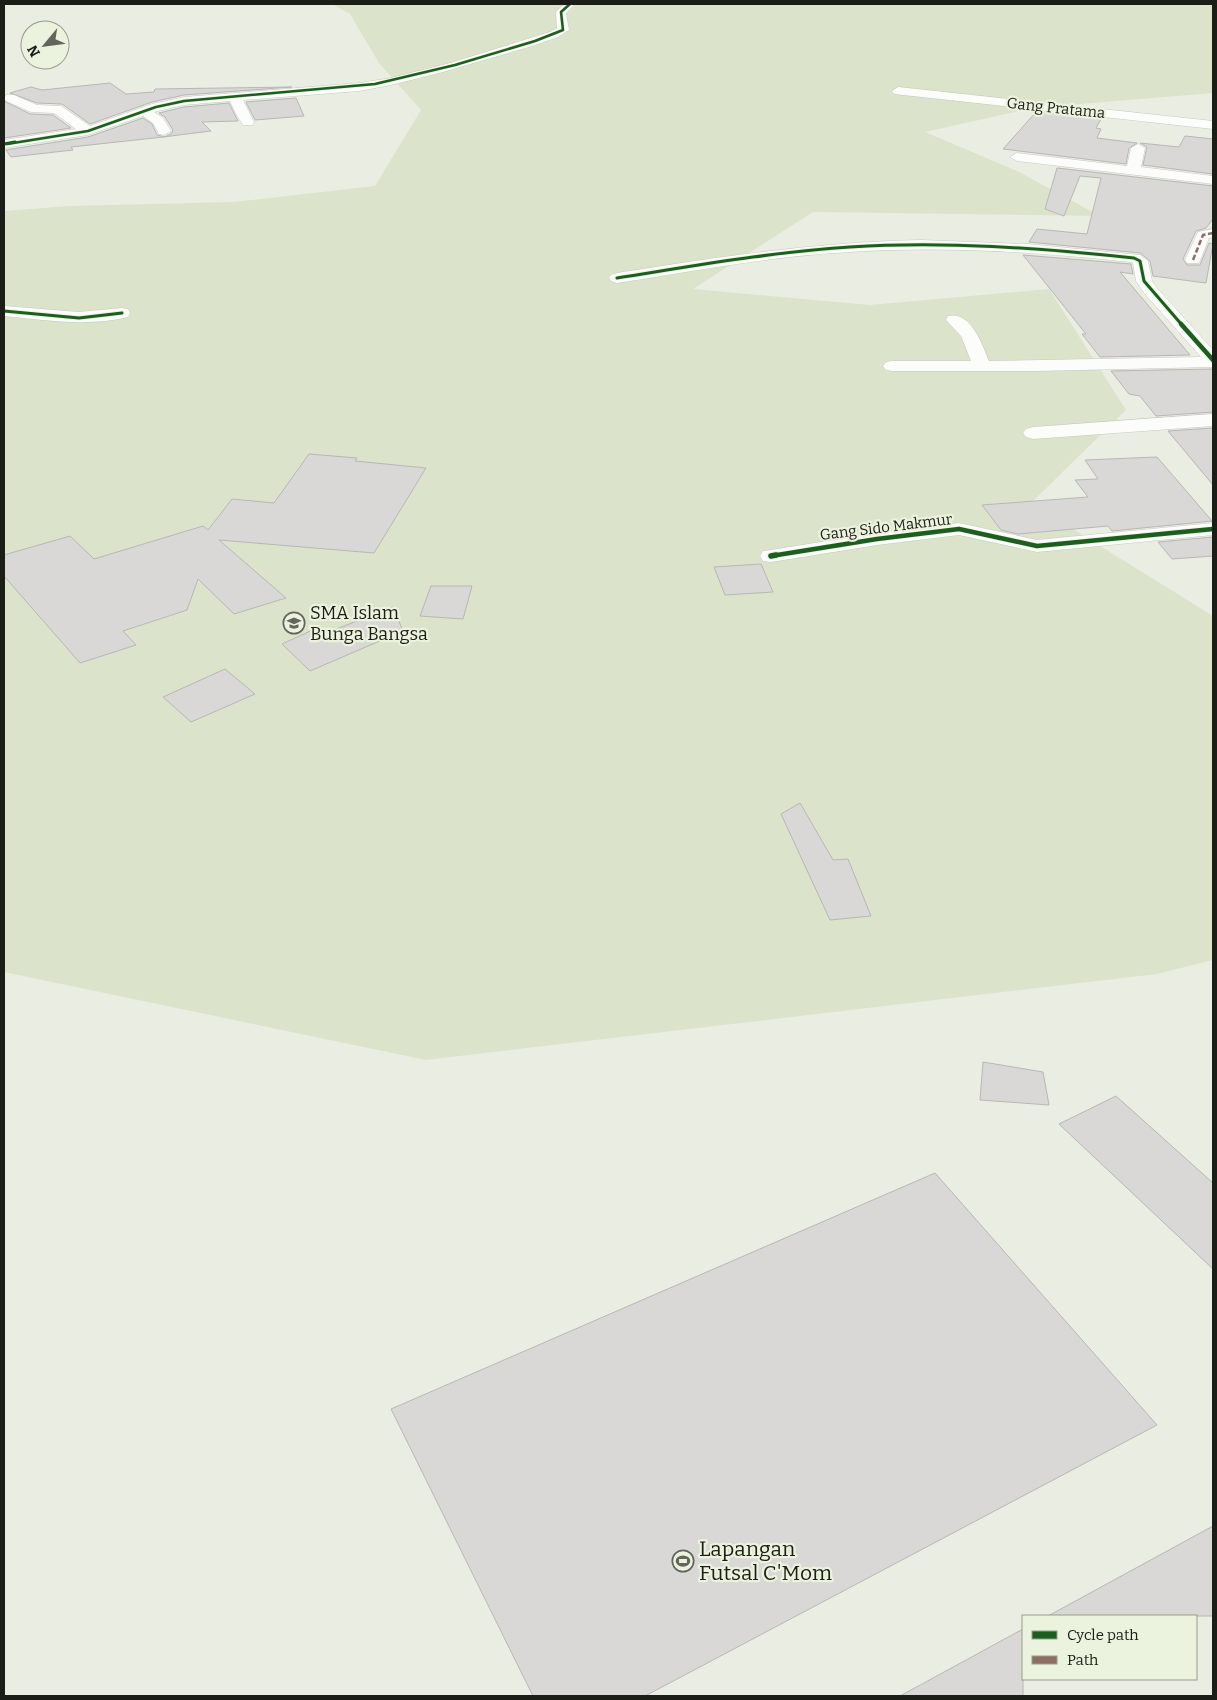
<svg xmlns="http://www.w3.org/2000/svg" width="1217" height="1700" viewBox="0 0 1217 1700" font-family="Bitter,serif">
<style>
.green{fill:#dbe3cb}
.building{fill:#d9d8d7;stroke:#b7b7b4}
.lines{fill:none;stroke-linecap:round;stroke-linejoin:round}
.minor-casing{stroke:#c6cac1;stroke-width:1}
.minor{fill:#fcfcfb;fill-rule:evenodd}
.quiet{stroke:#8d6e63;stroke-width:2.5;stroke-dasharray:5.5 2.5;stroke-linecap:butt}
.cycleway-far3-casing{stroke:#ebf2dd;stroke-width:4}
.cycleway-far2-casing{stroke:#ebf2dd;stroke-width:5}
.cycleway-far1-casing{stroke:#ebf2dd;stroke-width:6}
.cycleway-casing{stroke:#ebf2dd;stroke-width:8}
.cycleway-far3{stroke:#1b5e20;stroke-width:2.5}
.cycleway-far2{stroke:#1b5e20;stroke-width:3}
.cycleway-far1{stroke:#1b5e20;stroke-width:4.5}
.cycleway{stroke:#1b5e20;stroke-width:5.5}
.labels{text-anchor:middle;dominant-baseline:central;stroke-width:4.5;stroke-linejoin:round;paint-order:stroke}
.far-street-label{font-size:15px;fill:#1b1e16;stroke:#ebf2dd}
.poi-label{font-size:18px;fill:#1b1e16;stroke:#ebf2dd;text-anchor:start}
.near-poi-label{font-size:21px;fill:#1b1e16;stroke:#ebf2dd;text-anchor:start}
</style>
<rect width="100%" height="100%" fill="#eaede2"/>
<path class="green" d="M332,4h881v89l-181,15 -107,24 94,40 81,44 -287,-4 -120,77 177,16 179,-16 77,121 -95,93 182,113v344l-56,14 -731,86 -422,-88v-761l65,-5 164,-4 142,-16 46,-76 -42,-47 -29,-49z"/>
<g class="building">
<path d="M110,83l16,11 28,-2 1,-3 137,-2 -108,8 -32,7 -62,22 -28,-20 -25,-1 -27,-10 21,-6 11,3z"/>
<path d="M296,98l8,18 -49,4 -9,-18z"/>
<path d="M4,101l26,13 23,1 18,13 -67,10z"/>
<path d="M229,103l9,18 -36,1 9,9 -48,6 -92,10 2,3 -62,7 -5,-7 82,-13 55,-19 9,6 5,11 8,2 7,-4 1,-3 -8,-13 -6,-4 25,-6z"/>
<path d="M1036,112l65,7 -5,9 5,1 -4,9 40,5 -8,5 -3,16 -123,-15z"/>
<path d="M1185,136l28,3v35l-70,-9 4,-18 -7,-4 39,4z"/>
<path d="M1057,168l156,18v33l-7,9 -10,3 -13,28 4,6h13l9,-22 4,1 -7,39 -53,-7 -3,-15 -10,-8 -111,-11 8,-13 50,5 14,-56 -21,-2 -16,40 -19,-7z"/>
<path d="M1023,255l108,9 2,10 -13,-2 70,83 -90,2 -18,-23h4z"/>
<path d="M1213,369v43l-57,4 -16,-20 -11,-2 -18,-23z"/>
<path d="M1213,428v57l-45,-54z"/>
<path d="M309,454l48,4 -2,3 71,7 -52,85 -155,-13 67,58 -52,16 -36,-35 -11,31 -64,21 13,14 -56,18 -76,-87v-21l66,-19 24,23 109,-33 5,4 24,-31 42,4z"/>
<path d="M1157,457l55,64 -100,10 -4,-5 -90,8 -17,-4 -19,-25 106,-8 -13,-17 23,-1 -13,-19z"/>
<path d="M1213,537v19l-41,3 -14,-17z"/>
<path d="M761,564l12,28 -48,3 -11,-28z"/>
<path d="M431,586h41l-9,33 -43,-3z"/>
<path d="M393,607l10,24 -93,40 -28,-27 37,-17 7,6z"/>
<path d="M225,669l30,25 -64,28 -28,-25z"/>
<path d="M800,803l33,57 15,-1 23,57 -41,4 -49,-106z"/>
<path d="M983,1062l60,10 6,33 -69,-5z"/>
<path d="M1116,1096l97,87v86l-154,-145z"/>
<path d="M935,1173l222,252 -512,271h-112l-142,-287z"/>
<path d="M1213,1526v90h-165z"/>
<path d="M1023,1629v67h-123z"/>
</g>
<g class="lines">
<g class="minor-casing">
<g id="minor">
<path d="M564,4h11l-9,9 3,17 -11,7 -29,10 -86,25 -52,13 -32,6 -116,9 11,22 -1,3h-10l-7,-11 -6,-13 -46,4 -30,7 9,6 8,13 -7,4 -5,-1 -6,-11 -10,-7 -55,19 -84,13v-8l72,-11 -22,-16 -23,-1 -25,-11 -2,-3 2,-3h8l23,10 24,1 29,20 62,-22 32,-7 175,-14 32,-5 59,-15 100,-31 7,-4 -1,-16z"/>
<path d="M898,87l315,34v8l-319,-35 -2,-3z"/>
<path d="M1138,144l7,4 -4,19 72,9v8l-196,-23 -7,-4 7,-4 110,13 4,-18z"/>
<path d="M1213,229v8l-4,1 -10,25h-12l-2,-3 13,-28z"/>
<path d="M921,240l107,4 112,11 8,6 4,20 5,7 56,62v17l-177,4h-144l-6,-1 -3,-4 3,-4 6,-1h79l-10,-25 -15,-16 2,-4c23,-5 34,28 41,45l212,-4 -56,-63 -9,-13 -3,-18 -3,-1c-93,-10 -186,-16 -280,-10 -78,4 -156,19 -233,31l-6,-2 -2,-3 2,-3 6,-2c101,-16 201,-31 304,-33z"/>
<path d="M4,306l75,6 43,-4 6,1 2,4 -2,4c-41,10 -83,3 -124,-1z"/>
<path d="M1213,414v12l-180,13 -7,-2 -3,-4 3,-4 7,-2z"/>
<path d="M959,523l78,17 176,-17v12l-176,17 -78,-17 -82,10 -106,17 -8,-1 -3,-5 3,-5 8,-1 106,-17z"/>
</g>
</g>
<use href="#minor" class="minor"/>
<path class="quiet" d="M1193,260l10,-25 10,-2"/>
<g class="cycleway-far3-casing">
<path id="cycleway-far3" d="M7,144l81,-13 68,-24 28,-6 191,-17 80,-19 80,-24 28,-11 -2,-18 9,-8"/>
</g>
<g class="cycleway-far2-casing">
<g id="cycleway-far2">
<path d="M4,144l11,-2"/>
<path d="M617,278c77,-12 155,-26 233,-31 95,-6 190,1 284,11l6,3 4,20 38,44"/>
<path d="M4,311l75,7 43,-5"/>
</g>
</g>
<g class="cycleway-far1-casing">
<g id="cycleway-far1">
<path d="M1181,324l32,36"/>
<path d="M771,556l106,-17 82,-10 78,17 176,-17"/>
</g>
</g>
<g class="cycleway-casing">
<path id="cycleway" d="M771,556l5,-1"/>
</g>
<use href="#cycleway-far3" class="cycleway-far3"/>
<use href="#cycleway-far2" class="cycleway-far2"/>
<use href="#cycleway-far1" class="cycleway-far1"/>
<use href="#cycleway" class="cycleway"/>
</g>
<defs>
<g id="school-ring" transform="scale(1.125)"><circle r="9.5" fill="#ebf2dd" stroke="#63665d" stroke-width="1.5"/><path d="M0-5L7-2L0 1L-7-2ZM-4 1L0 2.5L4 1V4Q0 6-4 4Z" fill="#63665d"/></g>
<g id="stadium-ring" transform="scale(1.125)"><circle r="9.5" fill="#ebf2dd" stroke="#63665d" stroke-width="1.5"/><path d="M0-5a6.5 5 0 1 0 0 10a6.5 5 0 1 0 0-10ZM-3.5-1.8h7v3.6h-7Z" fill="#63665d"/></g>
</defs>
<g fill-rule="evenodd">
<use href="#school-ring" x="294" y="623"/>
<use href="#stadium-ring" x="683" y="1561"/>
</g>
<g class="labels">
<g class="far-street-label">
<text transform="translate(1056 108) rotate(6)">Gang Pratama</text>
<text transform="translate(886 527) rotate(-7)">Gang Sido Makmur</text>
</g>
<g class="poi-label">
<text x="310" y="613">SMA Islam<tspan x="310" dy="21">Bunga Bangsa</tspan></text>
</g>
<g class="near-poi-label">
<text x="699" y="1549">Lapangan<tspan x="699" dy="24">Futsal C'Mom</tspan></text>
</g>
</g>
<rect width="1217" height="1700" fill="none" stroke="#1b1e16" stroke-width="10"/>
<rect x="1022" y="1615" width="175" height="65" fill="#ebf2dd" stroke="#989d8d"/>
<rect x="1032" y="1631" width="25" height="8" fill="#1b5e20" stroke="#989d8d"/>
<text x="1067" y="1640" font-size="15" fill="#1b1e16">Cycle path</text>
<rect x="1032" y="1656" width="25" height="8" fill="#8d6e63" stroke="#989d8d"/>
<text x="1067" y="1665" font-size="15" fill="#1b1e16">Path</text>
<g transform="translate(45 45) rotate(241)"><circle r="24" fill="#ebf2dd" stroke="#989d8d"/>
<path d="M0-4L9 19L0 12L-9 19Z" fill="#63665d"/>
<text y="-8" font-size="14" font-weight="bold" text-anchor="middle" fill="#1b1e16">N</text>
</g>
</svg>
